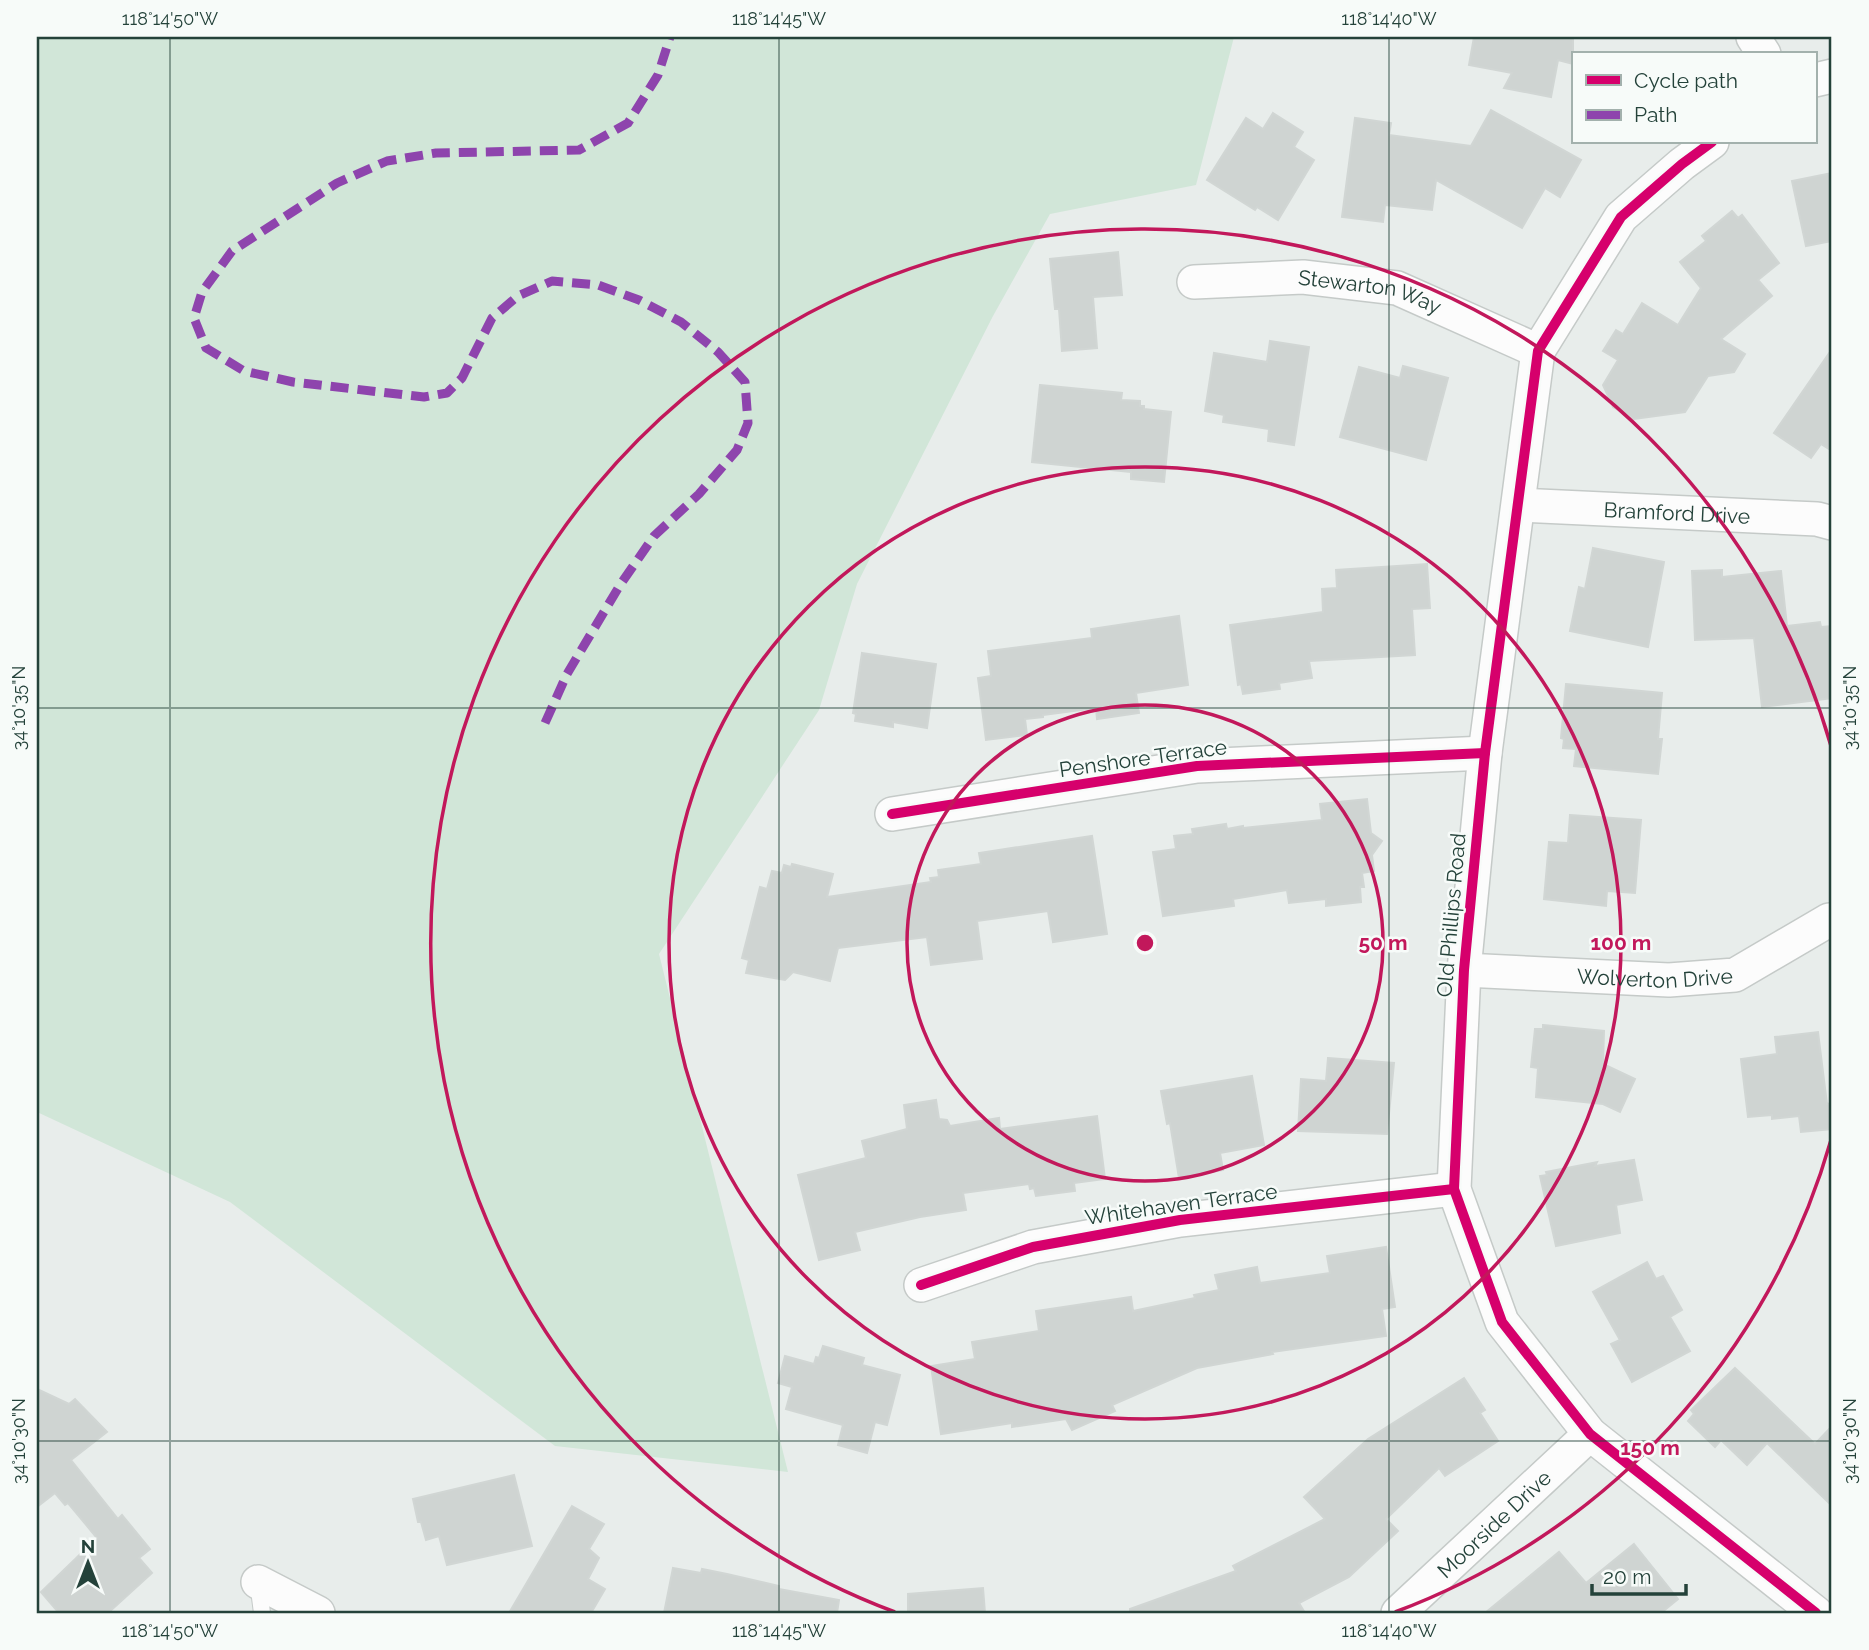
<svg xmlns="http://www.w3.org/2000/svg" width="1869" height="1650" viewBox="0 0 1869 1650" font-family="Raleway,sans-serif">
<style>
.green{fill:#d1e6d8}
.building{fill:#cfd4d2;stroke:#d1d6d4;stroke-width:2}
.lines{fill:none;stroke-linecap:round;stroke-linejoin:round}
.lane-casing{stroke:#c5cac8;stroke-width:18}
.street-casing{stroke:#c5cac8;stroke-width:36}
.lane{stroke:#fcfcfc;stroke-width:16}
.street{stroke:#fcfcfc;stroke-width:33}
.quiet{stroke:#8e44ad;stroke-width:9;stroke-dasharray:18 9;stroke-linecap:butt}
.cycleway-casing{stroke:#f7fbf9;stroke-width:15}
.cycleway{stroke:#d6006c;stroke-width:10}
.ticks{fill:none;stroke:#24423a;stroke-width:2;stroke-opacity:0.45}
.ring{fill:none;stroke:#c2185b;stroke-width:3.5}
.labels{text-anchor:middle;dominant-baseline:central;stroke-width:5;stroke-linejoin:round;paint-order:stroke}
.street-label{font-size:21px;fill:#24423a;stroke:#f7fbf9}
.centre{fill:#c2185b;stroke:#f7fbf9;stroke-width:3.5}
.ring-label{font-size:21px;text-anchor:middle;font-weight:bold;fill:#c2185b;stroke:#f7fbf9;stroke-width:5;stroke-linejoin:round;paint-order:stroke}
.neatline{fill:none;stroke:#24423a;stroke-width:2.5}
.ticks-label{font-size:18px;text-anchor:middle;fill:#24423a}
</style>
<rect width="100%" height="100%" fill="#e8edeb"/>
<path class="green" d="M37,37h1197l-38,148 -146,29 -57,102 -136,268 -38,126 -160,244 129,518 -233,-26 -325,-244 -193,-90z"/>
<g class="building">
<path d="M1474,37h99v27l-15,-4 -7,37 -47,-9 8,-15 -43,-8z"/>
<path d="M1491,110l90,50 -21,37 -15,-9 -23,40 -86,-48 -4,30 -47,-5 -2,17 -41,-5 13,-99 36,5 -2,12 82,11z"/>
<path d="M1273,113l30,19 -9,15 20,13 -36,60 -21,-13 -2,3 -48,-30 39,-62 17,11z"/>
<path d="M1832,173v68l-26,5 -14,-65z"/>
<path d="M1732,211l6,7 4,-3 37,48 -21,17 14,16 -51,43 24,15 -11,18 -26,4 -23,36 -51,7 -21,-12 -10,-22 15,-25 -15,-9 13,-21 7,4 19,-31 36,22 23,-37 -21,-26 26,-21 -4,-5z"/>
<path d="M1118,252l4,43 -29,2 4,51 -35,3 -3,-42h-4l-5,-50z"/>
<path d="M1270,341l39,6 -15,98 -26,-4 1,-12 -46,-7 1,-7 -19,-4 9,-58 53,9z"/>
<path d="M1832,349v102l-11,-7 -10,14 -37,-25z"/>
<path d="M1403,366l45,12 -22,82 -86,-23 19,-70 41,11z"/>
<path d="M1040,385l82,8 -1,7 19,1v5h4v3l27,3 -7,70 -33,-3v-7l-99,-10z"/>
<path d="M1593,548l71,14 -16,85 -78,-16 9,-44 6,2z"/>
<path d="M1427,564l3,44 -18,1 3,46 -106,6 3,17 -33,5 1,6 -37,5 -2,-10 -3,1 -8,-60 93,-13 -1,-23 15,-1 -1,-18z"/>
<path d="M1722,570v7l59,-6 6,55 33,-4 1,5 11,-1v72l-70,9 -8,-69 -59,2 -3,-69z"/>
<path d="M1179,616l9,69 -52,8 3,20 -42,6 -1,-11 -53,7v2l-18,2 2,16 -41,5 -8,-62 13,-2 -3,-25 104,-13 -1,-9z"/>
<path d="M862,653l74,11 -9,64 -34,-6v5l-38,-6 1,-7 -3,-1z"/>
<path d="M1566,684l96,9 -4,46h4l-4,35 -84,-8 2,-17 -13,-1 1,-9 -3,-1z"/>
<path d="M1367,799l4,34 11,8 -10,14 2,16 -12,2 2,14h-4l1,15 -35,4v-7l-37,4 -2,-13 -54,9 1,7 -71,10 -10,-64 23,-3 -2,-13 19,-2 -1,-5 34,-5 1,5 16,-3v2l79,-8 -2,-16z"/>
<path d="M1570,815l71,5 -6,73 -28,-2 -1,15 -62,-7 5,-57 19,1z"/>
<path d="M1092,836l15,98 -54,8 -5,-31 -71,10 5,38 -51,6 -4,-28 -89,11 -8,33 -37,-9 -8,8 -39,-7 3,-13 -7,-2 18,-71 7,2 5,-18 10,2 2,-8 7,2 1,-3 41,10 -6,23 104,-15 -1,-4 9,-1 -1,-7 43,-6 -2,-11z"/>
<path d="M1543,1025l61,6 -1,33 32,15 -15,33 -17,-8 -67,-7 2,-29 -7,-1 4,-38h8z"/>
<path d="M1818,1032l9,72 5,-1v26l-31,3 -2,-16 -27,3v-4l-24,2 -7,-58 36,-5 -2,-17z"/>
<path d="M1328,1058l66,5 -7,71 -89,-3 3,-52 25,2z"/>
<path d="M1252,1076l12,69 -44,8 3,17 -44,8 -9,-55 -3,1 -6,-33z"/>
<path d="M936,1100l3,19 8,1 3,6 49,-8 1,11 97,-13 8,63 -31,4 1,8 -39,5 -2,-8 -4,1 -1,-5 -66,9 3,17 -46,7 -65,15 5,18 -41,10 -21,-85 68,-17 -4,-17 45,-12 -3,-24z"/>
<path d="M1634,1160l8,40 -26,5 4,28 -64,13 -16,-70 7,-1 -1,-3 51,-10 -2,4z"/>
<path d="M1386,1247l9,60 -13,2 4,27 -114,16 1,2 -76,14 -85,37 3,6 -43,19 -6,-11 -54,8v-4l-71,11 -10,-68 44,-7 -3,-17 67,-11 -3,-20 95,-14 2,14 62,-13 -1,-3 25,-5 -4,-15 42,-8 3,16 70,-10 -3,-17z"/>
<path d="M1647,1262l9,17 7,-3 19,34 -12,7 20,34 -58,31 -21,-38 9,-4 -27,-48z"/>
<path d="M823,1346l41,12 -2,7 38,10 -13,50 -12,-3 -8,31 -29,-8 5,-20 -57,-16 6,-22 -14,-4 7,-27 29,8 2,-7 3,1z"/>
<path d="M1735,1368l80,76 17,-18v80l-65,-63 -20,22 -26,-25 -6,7 -27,-26 6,-7 -3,-4z"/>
<path d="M1464,1378l21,32 -5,3 18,28 -53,35 -6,-8 -53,51 12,12 -49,46 -50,26 6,10h-175v-4l106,-38 -3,-5 92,-47 -21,-22 64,-58z"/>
<path d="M37,1389l32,15 6,-5 32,33 -36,28 47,59 4,-4 28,34 -11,9 13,15 -44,40h-49l-18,-21 56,-54 -29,-35 -3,2 -10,-12 -18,14z"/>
<path d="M514,1475l18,71 -85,19 -8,-29 -13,4 -5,-18h-3l-5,-23z"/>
<path d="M572,1506l32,18 -15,25 10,9 -11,21 17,10 -14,24h-82z"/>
<path d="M1634,1544l44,55 -17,14h-176l74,-61 27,31z"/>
<path d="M673,1568l28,5 1,-4 25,5 52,12v3l60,11 -2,13h-173z"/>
<path d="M983,1588l2,25h-77v-19z"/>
</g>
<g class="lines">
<g class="lane-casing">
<path id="lane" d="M258,1582l4,31"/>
</g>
<g class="street-casing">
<g id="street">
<path d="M1753,37l11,17"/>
<path d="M1815,80l17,-4"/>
<path d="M1712,142l-30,22 -61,53 -83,134 -53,402 -21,217 -10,219 48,133 88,112 226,179"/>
<path id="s1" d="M1194,282l109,-5 94,11 141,63"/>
<path id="s2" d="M1519,505l298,14 15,4"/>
<path d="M892,814l305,-48 288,-13"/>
<path id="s3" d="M1464,970l205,10 66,-5 94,-55"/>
<path d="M921,1285l112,-38 147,-27 274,-31"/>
<path d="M258,1582l60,31"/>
<path id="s4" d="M1398,1613l192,-179"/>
</g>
</g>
<use href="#lane" class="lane"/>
<use href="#street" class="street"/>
<path class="quiet" d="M545,723l22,-49 53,-89 34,-49 45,-42 38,-44 11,-27 -3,-41 -27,-30 -37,-30 -42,-22 -41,-15 -46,-4 -34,15 -26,22 -30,60 -15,15 -23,4 -131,-15 -49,-11 -38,-23 -12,-30 8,-26 30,-41 105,-68 50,-22 49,-8 143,-3 49,-27 30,-48 12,-38"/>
<g class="cycleway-casing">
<g id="cycleway">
<path d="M1712,142l-30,22 -61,53 -83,134 -53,402 -21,217 -10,219 48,133 88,112 226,179"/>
<path d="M892,814l305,-48 288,-13"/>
<path d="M921,1285l112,-38 147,-27 274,-31"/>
</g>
</g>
<use href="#cycleway" class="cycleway"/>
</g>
<path class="ticks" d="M170,37v1576M779,37v1576M1389,37v1576M37,708h1795M37,1441h1795"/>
<g class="ring">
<circle cx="1145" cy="943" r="238"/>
<circle cx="1145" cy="943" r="476"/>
<path d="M1831 1140A714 714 0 0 1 1395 1612M895 1612A714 714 0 1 1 1831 746"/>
</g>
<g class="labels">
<g class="street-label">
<text stroke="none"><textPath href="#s1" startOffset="178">Stewarton Way</textPath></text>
<text stroke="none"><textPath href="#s2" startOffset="158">Bramford Drive</textPath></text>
<text transform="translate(1143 758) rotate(-8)">Penshore Terrace</text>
<text transform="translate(1451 915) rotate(-85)">Old Phillips Road</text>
<text stroke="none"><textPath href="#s3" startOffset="191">Wolverton Drive</textPath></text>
<text transform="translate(1181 1204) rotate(-8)">Whitehaven Terrace</text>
<text stroke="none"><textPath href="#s4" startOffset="131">Moorside Drive</textPath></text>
</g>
</g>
<circle cx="1145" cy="943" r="10" class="centre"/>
<g class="ring-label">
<text x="1383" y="950">50 m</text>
<text x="1621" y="950">100 m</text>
<text x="1650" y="1455">150 m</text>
</g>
<rect width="1869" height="1650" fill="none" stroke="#f7fbf9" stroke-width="77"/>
<rect x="1572" y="52" width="245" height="91" fill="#f7fbf9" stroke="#a3b1ad" stroke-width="2"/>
<rect x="1586" y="75" width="35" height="10" fill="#d6006c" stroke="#a3b1ad" stroke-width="2"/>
<text x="1634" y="88" font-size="21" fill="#24423a">Cycle path</text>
<rect x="1586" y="110" width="35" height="10" fill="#8e44ad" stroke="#a3b1ad" stroke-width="2"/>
<text x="1634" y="122" font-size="21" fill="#24423a">Path</text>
<g transform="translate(88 1563)" stroke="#f7fbf9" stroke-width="5" paint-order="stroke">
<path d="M0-5L12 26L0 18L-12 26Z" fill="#24423a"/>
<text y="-10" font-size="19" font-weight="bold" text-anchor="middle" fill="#24423a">N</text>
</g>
<path d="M1592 1584v10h94v-10" fill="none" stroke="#24423a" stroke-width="3.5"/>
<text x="1603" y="1584" font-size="21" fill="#24423a" stroke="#f7fbf9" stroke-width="5" paint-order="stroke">20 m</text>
<rect x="38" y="38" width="1792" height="1574" class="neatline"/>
<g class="ticks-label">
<text x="170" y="25">118°14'50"W</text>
<text x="779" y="25">118°14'45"W</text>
<text x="1389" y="25">118°14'40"W</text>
<text transform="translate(19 708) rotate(-90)" y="6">34°10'35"N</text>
<text transform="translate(1850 708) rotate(-90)" y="6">34°10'35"N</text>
<text transform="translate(19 1441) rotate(-90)" y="6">34°10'30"N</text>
<text transform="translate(1850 1441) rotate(-90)" y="6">34°10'30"N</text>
<text x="170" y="1637">118°14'50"W</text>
<text x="779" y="1637">118°14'45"W</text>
<text x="1389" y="1637">118°14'40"W</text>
</g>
</svg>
